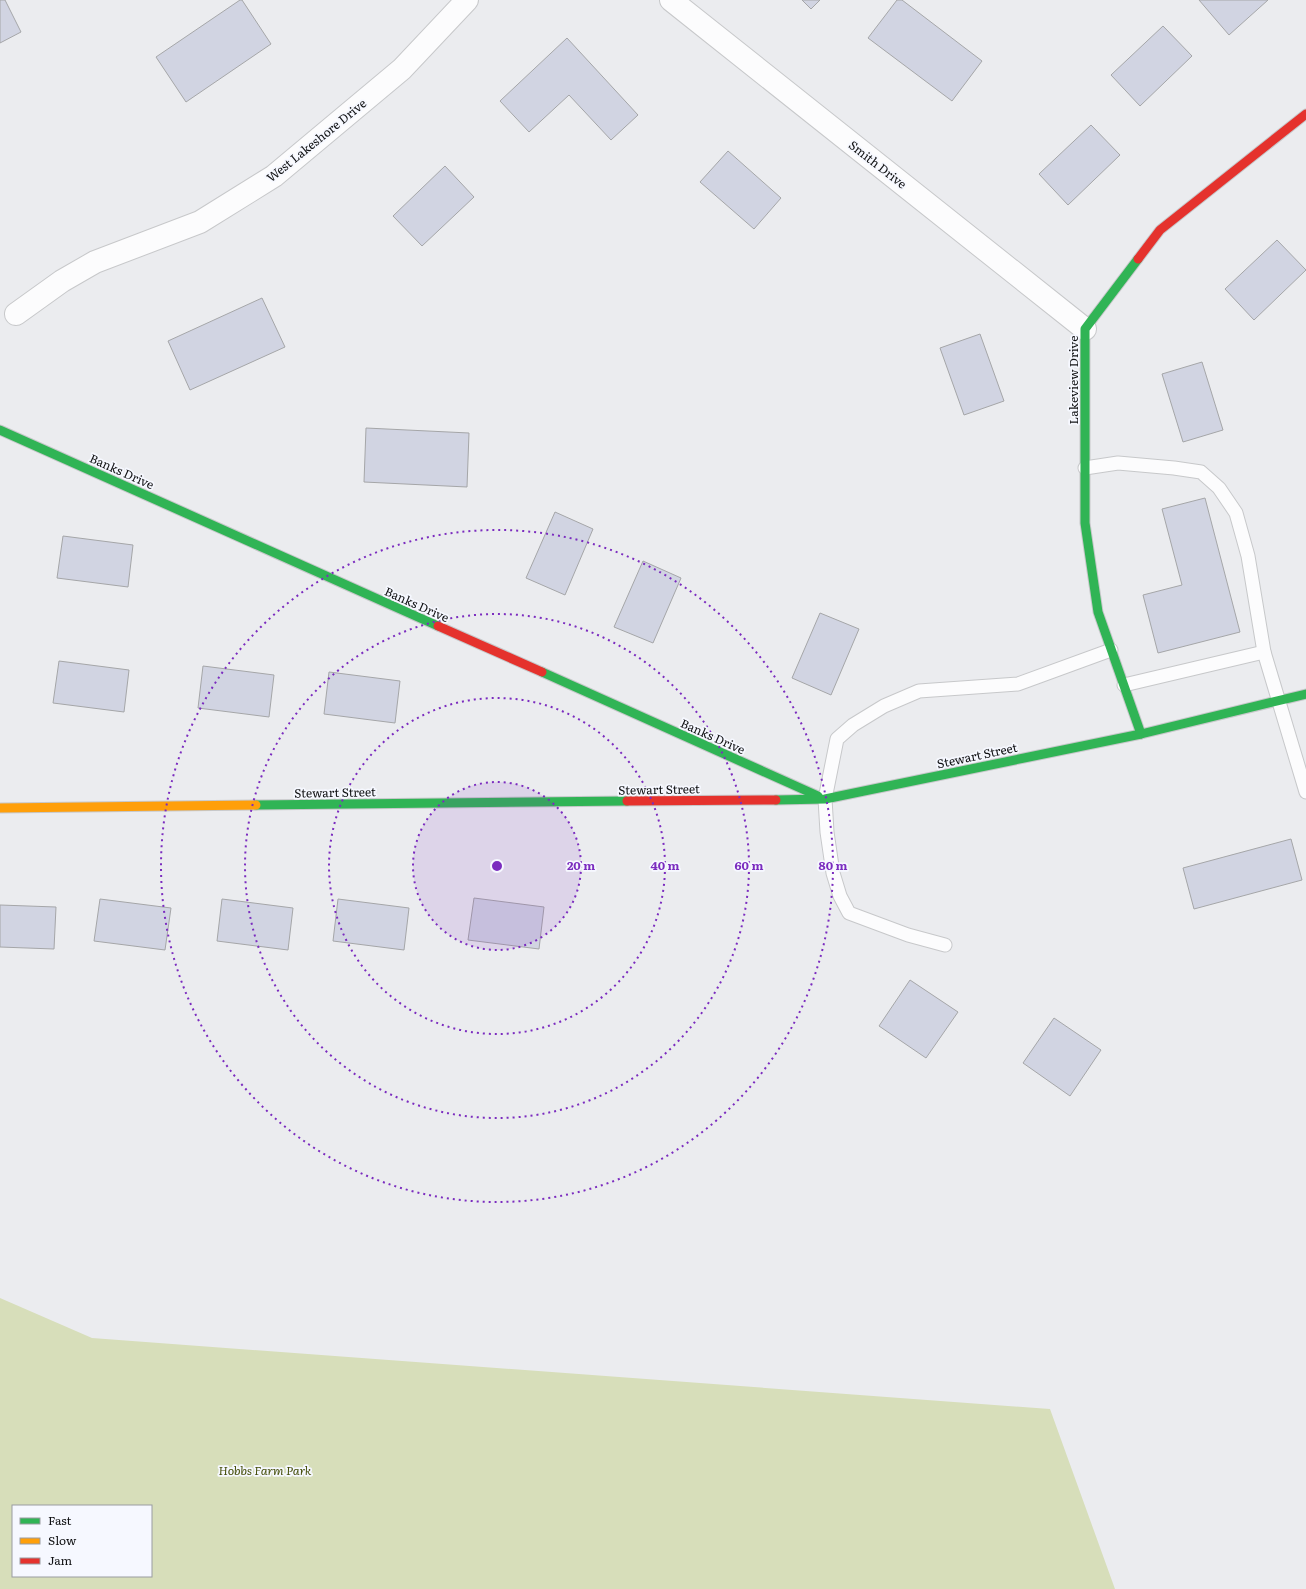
<svg xmlns="http://www.w3.org/2000/svg" width="1306" height="1589" viewBox="0 0 1306 1589" font-family="Literata,serif">
<style>
.green{fill:#d7deba;fill-rule:evenodd}
.building{fill:#d1d4e2;stroke:#a5a6a8}
.lines{fill:none;stroke-linecap:round;stroke-linejoin:round}
.lane-casing{stroke:#c7c8ca;stroke-width:15}
.street-casing{stroke:#c7c8ca;stroke-width:24}
.fast-casing{stroke:#c7c8ca;stroke-width:11}
.slow-casing{stroke:#c7c8ca;stroke-width:11}
.jam-casing{stroke:#c7c8ca;stroke-width:11}
.lane{stroke:#fcfcfd;stroke-width:13}
.street{stroke:#fcfcfd;stroke-width:22}
.fast{stroke:#30b455;stroke-width:9}
.slow{stroke:#ff9f0a;stroke-width:9}
.jam{stroke:#e5322d;stroke-width:9}
.ring{fill:none;stroke:#7b2cbf;stroke-width:2;stroke-dasharray:2 4}
.labels{text-anchor:middle;dominant-baseline:central;stroke-width:3.5;stroke-linejoin:round;paint-order:stroke}
.street-label{font-size:12px;fill:#101113;stroke:#f6f8ff}
.park-label{font-size:12px;font-style:italic;fill:#444d08;stroke:#f6f8ff}
.centre{fill:#7b2cbf;stroke:#f6f8ff;stroke-width:2}
.ring-label{font-size:12px;text-anchor:middle;font-weight:bold;fill:#7b2cbf;stroke:#f6f8ff;stroke-width:3.5;stroke-linejoin:round;paint-order:stroke}
</style>
<rect width="100%" height="100%" fill="#ebecef"/>
<path class="green" d="M0,1298l92,40 958,71 65,180h-1115zM13,1506h138v70h-138z"/>
<g class="building">
<path d="M0,0h5l16,32 -21,11z"/>
<path d="M240,0h2l29,44 -85,58 -30,-45z"/>
<path d="M802,0h18l-9,9z"/>
<path d="M897,0h5l80,61 -30,40 -84,-63z"/>
<path d="M1199,0h69l-39,35z"/>
<path d="M1163,26l29,30 -52,50 -29,-31z"/>
<path d="M567,38l71,77 -27,25 -42,-45 -40,37 -29,-31z"/>
<path d="M1091,125l29,30 -52,50 -29,-31z"/>
<path d="M728,151l53,47 -27,31 -54,-47z"/>
<path d="M445,166l29,31 -52,49 -29,-30z"/>
<path d="M1277,240l29,30 -52,50 -29,-31z"/>
<path d="M262,298l23,49 -95,43 -22,-49z"/>
<path d="M980,334l24,67 -40,14 -24,-67z"/>
<path d="M1202,362l21,68 -40,12 -21,-68z"/>
<path d="M366,428l103,5 -2,54 -103,-5z"/>
<path d="M1205,498l35,134 -82,21 -15,-58 39,-10 -20,-76z"/>
<path d="M555,512l38,17 -28,66 -39,-17z"/>
<path d="M63,536l70,9 -5,42 -71,-9z"/>
<path d="M643,561l38,17 -28,65 -39,-16z"/>
<path d="M820,613l39,16 -28,66 -39,-17z"/>
<path d="M59,661l70,9 -5,42 -71,-9z"/>
<path d="M203,666l71,9 -5,42 -71,-9z"/>
<path d="M329,672l71,9 -5,42 -71,-9z"/>
<path d="M1291,839l11,41 -108,29 -11,-41z"/>
<path d="M474,898l70,9 -5,42 -71,-9z"/>
<path d="M100,899l71,9 -6,42 -71,-9z"/>
<path d="M222,899l71,9 -5,42 -71,-9z"/>
<path d="M338,899l71,9 -5,42 -71,-9z"/>
<path d="M0,905l56,2 -2,42 -54,-2z"/>
<path d="M910,980l48,32 -32,46 -47,-32z"/>
<path d="M1054,1018l47,32 -31,46 -47,-33z"/>
</g>
<g class="lines">
<g class="lane-casing">
<g id="lane">
<path d="M1085,468l33,-5 56,5 27,4 18,16 17,25 12,43 16,96 42,140"/>
<path d="M1124,685l140,-33"/>
<path d="M945,945l-37,-10 -59,-22 -9,-17 -7,-23 -6,-41 -2,-33 12,-60 16,-14 31,-19 35,-15 99,-7 93,-34"/>
</g>
</g>
<g class="street-casing">
<g id="street">
<path d="M671,0l414,329"/>
<path d="M16,314l46,-33 33,-19 105,-40 74,-46 128,-107 65,-69"/>
</g>
</g>
<g class="fast-casing">
<g id="fast">
<path d="M1138,259l-53,70v194l13,89 43,122"/>
<path d="M0,430l438,196"/>
<path d="M542,672l276,124"/>
<path d="M776,800l49,-1 316,-65 165,-40"/>
<path d="M256,805l371,-4"/>
</g>
</g>
<g class="slow-casing">
<path id="slow" d="M0,808l256,-3"/>
</g>
<g class="jam-casing">
<g id="jam">
<path d="M1138,259l22,-29 146,-116"/>
<path d="M438,626l104,46"/>
<path d="M627,801l149,-1"/>
</g>
</g>
<use href="#lane" class="lane"/>
<use href="#street" class="street"/>
<use href="#fast" class="fast"/>
<use href="#slow" class="slow"/>
<use href="#jam" class="jam"/>
</g>
<circle cx="497" cy="866" r="84" fill="#7b2cbf" fill-opacity=".12"/>
<g class="ring">
<circle cx="497" cy="866" r="84"/>
<circle cx="497" cy="866" r="168"/>
<circle cx="497" cy="866" r="252"/>
<circle cx="497" cy="866" r="336"/>
</g>
<g class="labels">
<g class="street-label">
<text transform="translate(316 140) rotate(-39)">West Lakeshore Drive</text>
<text transform="translate(878 164) rotate(38)">Smith Drive</text>
<text transform="translate(1073 380) rotate(-90)">Lakeview Drive</text>
<text transform="translate(122 471) rotate(24)">Banks Drive</text>
<text transform="translate(417 604) rotate(24)">Banks Drive</text>
<text transform="translate(713 736) rotate(24)">Banks Drive</text>
<text transform="translate(977 755) rotate(-12)">Stewart Street</text>
<text transform="translate(659 789) rotate(-1)">Stewart Street</text>
<text transform="translate(335 792) rotate(-1)">Stewart Street</text>
</g>
<g class="park-label">
<text x="265" y="1470">Hobbs Farm Park</text>
</g>
</g>
<circle cx="497" cy="866" r="6" class="centre"/>
<g class="ring-label">
<text x="581" y="870">20 m</text>
<text x="665" y="870">40 m</text>
<text x="749" y="870">60 m</text>
<text x="833" y="870">80 m</text>
</g>
<rect x="12" y="1505" width="140" height="72" fill="#f6f8ff" stroke="#9a9ca1"/>
<rect x="20" y="1518" width="20" height="6" fill="#30b455" stroke="#9a9ca1"/>
<text x="48" y="1525" font-size="12" fill="#101113">Fast</text>
<rect x="20" y="1538" width="20" height="6" fill="#ff9f0a" stroke="#9a9ca1"/>
<text x="48" y="1545" font-size="12" fill="#101113">Slow</text>
<rect x="20" y="1558" width="20" height="6" fill="#e5322d" stroke="#9a9ca1"/>
<text x="48" y="1565" font-size="12" fill="#101113">Jam</text>
</svg>
